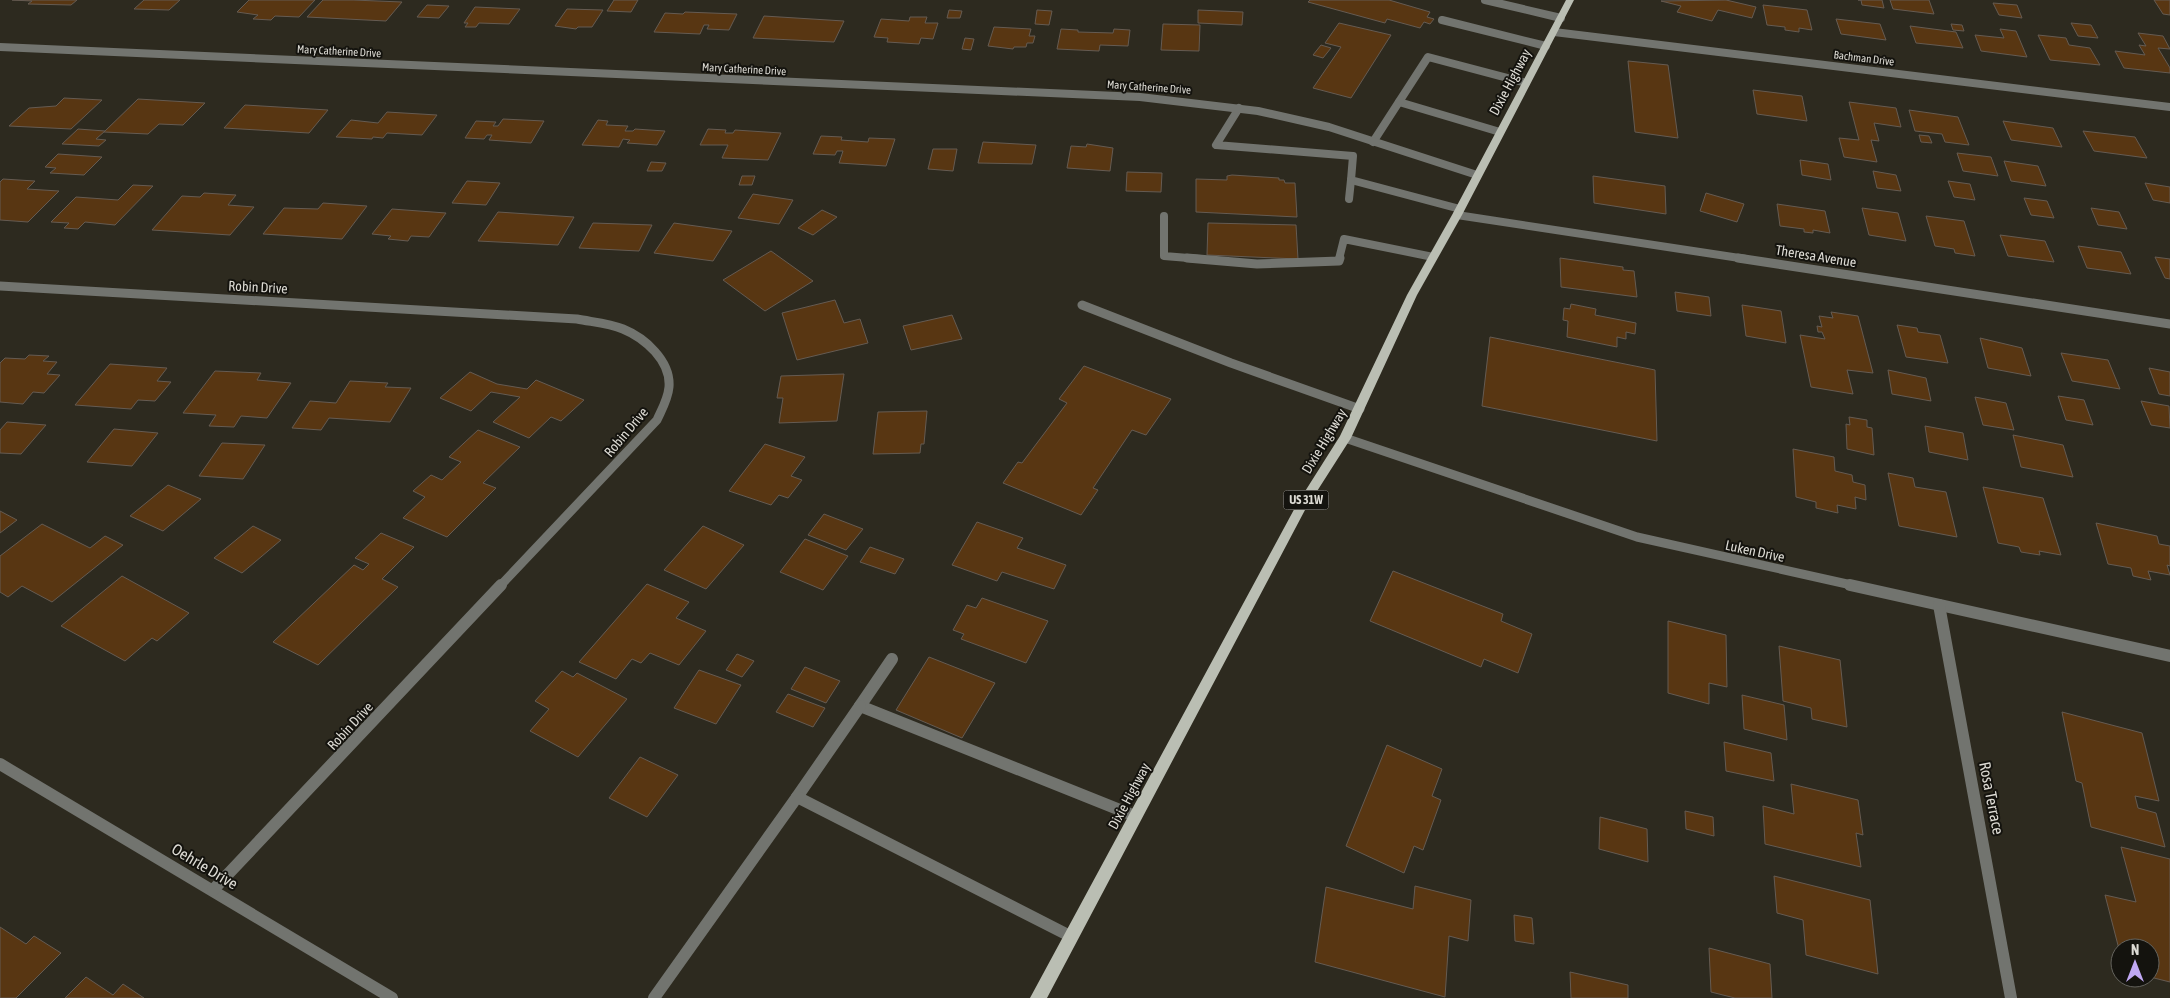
<svg xmlns="http://www.w3.org/2000/svg" width="2170" height="998" viewBox="0 0 2170 998" font-family="'Asap Condensed',sans-serif">
<style>
.building{fill:#583612;stroke:#655b52}
.lines{fill:none;stroke-linecap:round;stroke-linejoin:round}
.service-far2{stroke:#72746f;stroke-width:8}
.service-far1{stroke:#72746f;stroke-width:9}
.service{stroke:#72746f;stroke-width:12}
.minor-far2{stroke:#72746f;stroke-width:8}
.minor-far1{stroke:#72746f;stroke-width:9}
.minor{stroke:#72746f;stroke-width:12}
.primary{fill:#babeb3;fill-rule:evenodd}
.labels{text-anchor:middle;dominant-baseline:central;stroke-width:4;stroke-linejoin:round;paint-order:stroke}
.far-street-label{font-size:11px;fill:#dddbd4;stroke:#14130e}
.shield{fill:#14130e;stroke:#a19f99;stroke-width:1}
.shield-label{font-size:12px;font-weight:bold;fill:#dddbd4}
.street-label{font-size:14px;fill:#dddbd4;stroke:#14130e}
.near-street-label{font-size:16px;fill:#dddbd4;stroke:#14130e}
</style>
<rect width="100%" height="100%" fill="#2d2a1f"/>
<g class="building">
<path d="M12,0h65l-6,5 -43,-1 4,-3z"/>
<path d="M144,0h36l-11,10 -35,-1z"/>
<path d="M249,0h66l-16,17 -24,-1 -4,4 -18,-1 5,-4 -21,-3z"/>
<path d="M323,0h30l49,2 -16,19 -79,-4z"/>
<path d="M614,0h24l-7,12 -24,-1z"/>
<path d="M1310,0h79l41,12 -3,5 7,2 -4,5 -6,-2 -4,6 -33,-9 -2,4 -77,-21z"/>
<path d="M1726,0l30,7 -4,11 -34,-8 -6,11 -35,-9 4,-6 -20,-5z"/>
<path d="M1858,0h24l2,8 -22,-3 -1,-5z"/>
<path d="M1890,0h39l5,14 -41,-5z"/>
<path d="M2154,0h16v15l-7,-1z"/>
<path d="M1993,3l24,2 5,13 -23,-3z"/>
<path d="M427,5l22,1 -10,12 -22,-1z"/>
<path d="M1763,5l44,5 5,20 -13,-2v4l-14,-2v-3l-18,-2z"/>
<path d="M475,7l45,2 -11,15 -30,-1 -3,4h-11l3,-4h-4z"/>
<path d="M567,9l36,1 -11,17h-14l-2,2 -21,-3z"/>
<path d="M949,10l13,1 -2,7h-13z"/>
<path d="M1037,10l15,1 -3,14 -14,-1z"/>
<path d="M1198,10l45,2 -1,13 -44,-2z"/>
<path d="M685,12l52,2 -8,16 -22,-1 2,-4h-5l-4,9 -46,-2 11,-19 18,1z"/>
<path d="M764,16l80,5 -10,21 -81,-4z"/>
<path d="M910,17h17l-2,6h13l-5,16 -12,-1 -2,6 -32,-2 1,-4 -14,-1 7,-18 28,2z"/>
<path d="M1836,19l44,5 6,16 -45,-6z"/>
<path d="M1339,23l52,12 -40,63 -38,-10 28,-41 -16,-4z"/>
<path d="M2071,23l20,2 7,13 -20,-2z"/>
<path d="M1163,24l37,1 -1,26 -38,-1z"/>
<path d="M1951,24l11,1 2,6 -11,-1z"/>
<path d="M1910,26l46,6 7,16 -47,-5z"/>
<path d="M994,27l37,2 -2,7h6l-2,7h-6l-1,4h-12l-1,2 -25,-3z"/>
<path d="M1061,29l17,1v2l35,1 1,-4 16,1 -2,16 -28,-1 -1,6 -42,-2z"/>
<path d="M2000,29l16,2 11,26 -46,-6 -6,-16 29,3z"/>
<path d="M2138,33l25,3 7,13 -12,-1 12,20v5l-46,-5 -9,-17 30,4 -6,-10 7,1z"/>
<path d="M2038,35l28,3 3,7 21,3 10,17 -50,-5z"/>
<path d="M965,38l9,1 -3,11 -9,-1z"/>
<path d="M1321,45l10,3 -8,10 -10,-3z"/>
<path d="M1628,61l40,4 10,73 -43,-6z"/>
<path d="M1753,90l49,6 5,25 -50,-7z"/>
<path d="M64,98l38,2 -31,29 -62,-3 20,-18 27,-2z"/>
<path d="M138,99l67,4 -22,22 -24,-1 -11,10 -44,-2z"/>
<path d="M1849,102l47,6 5,19 -27,-4 5,18 -8,-1 6,22 -33,-5 -5,-19 20,2z"/>
<path d="M245,105l83,5 -19,23 -85,-5z"/>
<path d="M1909,110l49,7 11,28 -24,-3 -3,-8 -27,-3z"/>
<path d="M387,112l50,3 -15,20 -35,-2 -4,5 -10,-1 -1,2 -36,-2 15,-17 27,3z"/>
<path d="M503,119l41,2 -13,22 -42,-3 3,-5h-5l-3,4 -19,-1 11,-17 20,1 -3,4h5z"/>
<path d="M598,120l10,1 -2,4 22,1 -3,5h8l2,-2 30,2 -8,14 -30,-2 3,-3 -7,-1 -4,8 -37,-2z"/>
<path d="M2003,121l50,7 9,19 -51,-7z"/>
<path d="M78,129l27,2 -9,8 10,1 -7,6 -37,-2z"/>
<path d="M708,129l18,1 -1,3h8l2,-3 46,3 -13,27 -46,-2 6,-13h-28z"/>
<path d="M2083,131l52,6 12,21 -53,-7z"/>
<path d="M1919,135l10,1 3,7 -11,-1z"/>
<path d="M821,136l21,1 -1,3 27,2 1,-4 26,1 -9,27 -47,-3 4,-12h-6l-2,4 -22,-1z"/>
<path d="M983,142l53,3 -4,19 -54,-1z"/>
<path d="M1087,144l26,4 -3,23 -43,-3 4,-22 15,1z"/>
<path d="M933,149h24l-4,22 -25,-2z"/>
<path d="M1957,153l34,4 7,19 -35,-5z"/>
<path d="M58,154l44,3 -18,18 -34,-2 6,-5 -11,-1z"/>
<path d="M1800,160l28,4 3,16 -29,-5z"/>
<path d="M2004,161l34,5 8,20 -35,-5z"/>
<path d="M651,162l15,1 -4,8h-15z"/>
<path d="M1873,171l23,4 5,16 -24,-3z"/>
<path d="M1127,172l35,1 -1,19 -35,-1z"/>
<path d="M1232,175l47,3v2h5l1,3h10l2,34 -101,-5v-33l31,1v-4z"/>
<path d="M742,176h13l-3,9h-13z"/>
<path d="M1593,176l72,10 1,28 -72,-11z"/>
<path d="M3,179l32,2 -8,8 32,2 -31,31 -28,-2v-38z"/>
<path d="M467,181l33,2 -14,22 -34,-2z"/>
<path d="M1948,181l22,3 5,16 -21,-3z"/>
<path d="M2145,183l25,4v16l-17,-3z"/>
<path d="M133,185l20,1 -38,39 -30,-3 -7,7 -14,-1 5,-5 -18,-1 25,-25 42,3z"/>
<path d="M204,193l32,2 -8,10 26,2 -24,28 -78,-5 30,-34 18,1z"/>
<path d="M1706,193l38,11 -7,18 -37,-11z"/>
<path d="M753,194l40,6 -14,24 -41,-6z"/>
<path d="M2024,198l23,3 7,17 -23,-3z"/>
<path d="M323,203l44,3 -25,33 -79,-5 21,-26 34,1z"/>
<path d="M1777,204l48,7 5,22 -17,-3v3l-9,-1v-3l-24,-3z"/>
<path d="M1862,208l36,5 8,28 -37,-6z"/>
<path d="M2091,208l28,4 8,17 -29,-4z"/>
<path d="M392,209l54,4 -17,24 -18,-1 -3,5 -20,-2 3,-3 -19,-2z"/>
<path d="M822,210l15,7 -24,18 -15,-7z"/>
<path d="M498,212l76,5 -16,28 -80,-4z"/>
<path d="M1926,216l38,5 11,35 -20,-3 -1,-4 -19,-3z"/>
<path d="M593,223l59,2 -13,26 -60,-3z"/>
<path d="M674,223l58,8 -19,30 -59,-8z"/>
<path d="M1208,223l88,2 2,34 -91,-4z"/>
<path d="M2000,235l45,6 9,21 -46,-6z"/>
<path d="M2078,246l43,6 10,22 -44,-6z"/>
<path d="M771,251l42,30 -48,30 -42,-31z"/>
<path d="M2155,257l15,2v20l-5,-1z"/>
<path d="M1560,258l63,9v3l11,1 3,26 -76,-10z"/>
<path d="M1675,292l34,5 2,19 -34,-5z"/>
<path d="M835,300l9,23 16,-4 8,24 -71,17 -15,-47z"/>
<path d="M1571,304l25,5 -1,6 41,8 -1,11 -9,-2v7l-9,-2v10l-50,-10 1,-16 -5,-1 1,-12 6,1z"/>
<path d="M1742,305l39,6 5,32 -40,-7z"/>
<path d="M1831,312l27,4 15,57 -26,-3 6,24 -42,-7 -11,-52 25,4 -3,-7h-4l-1,-6 5,1 -3,-11 14,2z"/>
<path d="M952,315l10,24 -51,11 -8,-24z"/>
<path d="M1897,325l20,3 1,4 22,3 8,28 -42,-6z"/>
<path d="M1490,337l165,33 2,71 -175,-35z"/>
<path d="M1980,338l42,10 9,28 -43,-8z"/>
<path d="M2061,353l47,7 12,29 -48,-8z"/>
<path d="M29,355l20,1 -6,5 14,1 -10,12 13,1 -16,18 -11,-1 -10,12 -23,-2v-39l5,-5 20,1z"/>
<path d="M110,364l57,4 -10,13 14,1 -16,19 -17,-1 -7,9 -56,-4z"/>
<path d="M1084,366l87,33 -25,36 -14,-5 -39,58 5,2 -17,25 -78,-32 15,-21 4,1 45,-60 -8,-4z"/>
<path d="M2149,368l21,4v24l-11,-2z"/>
<path d="M1888,370l38,8 5,23 -39,-7z"/>
<path d="M215,371l46,2 -4,7 34,3 -24,35 -26,-2 -7,11 -25,-1 7,-11 -33,-2z"/>
<path d="M470,372l27,12 30,5 9,-9 48,20 -23,21 -10,-4 -22,21 -36,-16 27,-25 -29,-5 -20,19 -31,-13z"/>
<path d="M844,374l-7,47 -58,2 4,-25h-6l4,-22z"/>
<path d="M350,381l38,2 -3,4 26,1 -21,34 -61,-4 -8,12 -29,-2 18,-27 26,2z"/>
<path d="M2058,396l26,4 9,25 -27,-5z"/>
<path d="M1975,397l31,6 8,27 -31,-5z"/>
<path d="M2141,401l28,5 1,22 -19,-3z"/>
<path d="M927,411l-3,33h-3l-1,9 -47,1 5,-42z"/>
<path d="M1849,417l18,3v7l5,1 2,27 -27,-6 -1,-25 4,1z"/>
<path d="M7,422l39,3 -25,29 -21,-1v-23z"/>
<path d="M1925,426l38,7 5,27 -39,-8z"/>
<path d="M114,429l44,4 -26,33 -45,-4z"/>
<path d="M478,430l42,17 -37,36 13,5 -49,49 -44,-19 22,-21 -12,-6 18,-16 11,5 19,-18 -12,-5z"/>
<path d="M2013,435l50,10 10,32 -52,-10z"/>
<path d="M222,443l43,2 -22,34 -44,-3z"/>
<path d="M765,444l40,13 -14,19 11,4 -14,18 -9,-3 -8,10 -42,-14z"/>
<path d="M1793,449l41,8 1,14 17,4 1,7 12,3 1,15 -11,-3 1,12 -19,-4 1,8 -22,-5v-6l-20,-5z"/>
<path d="M1888,473l25,5 2,9 31,5 11,45 -58,-11z"/>
<path d="M168,485l33,14 -38,32 -33,-15z"/>
<path d="M1983,487l60,11 18,57 -22,-4 1,4 -19,-3 -2,-5 -21,-4z"/>
<path d="M0,511l17,9 -17,13z"/>
<path d="M824,514l39,15 -17,21 -38,-15z"/>
<path d="M977,522l46,16 -6,10 49,17 -12,24 -52,-17 -5,9 -45,-16z"/>
<path d="M2096,523l61,13 2,8 11,2v20l-3,-1 3,10 -22,-4 3,9 -18,-4 -2,-8 -23,-4z"/>
<path d="M42,524l48,24 15,-12 18,9 -71,57 -30,-16 -14,11 -8,-5v-36z"/>
<path d="M253,526l28,14 -39,33 -28,-15z"/>
<path d="M703,526l41,19 -38,44 -42,-19z"/>
<path d="M381,533l33,14 -32,32 16,8 -80,78 -45,-23 81,-77 9,5 6,-6 -14,-6z"/>
<path d="M805,539l43,17 -25,34 -43,-18z"/>
<path d="M870,547l34,12 -9,15 -35,-12z"/>
<path d="M1393,571l110,43 -2,7 31,13 -14,39 -34,-14 -3,8 -111,-46z"/>
<path d="M122,576l67,37 -32,28 -5,-3 -27,23 -64,-35z"/>
<path d="M647,584l42,18 -13,16 30,13 -27,34 -29,-12 -9,10 -9,-4 -16,20 -37,-17z"/>
<path d="M982,598l66,23 -22,42 -65,-24 3,-5 -11,-4 14,-25 9,3z"/>
<path d="M1668,621l58,14 1,52 -18,-4v21l-41,-11z"/>
<path d="M1779,646l61,14 7,67 -35,-8 -1,-11 -28,-7z"/>
<path d="M737,654l17,7 -12,16 -16,-7z"/>
<path d="M929,657l66,26 -33,55 -66,-28z"/>
<path d="M805,667l35,14 -14,22 -35,-14z"/>
<path d="M699,670l42,15 -25,39 -42,-16z"/>
<path d="M562,671l11,6 4,-4 50,26 -49,58 -48,-26 19,-22 -14,-8z"/>
<path d="M788,694l37,14 -12,19 -37,-15z"/>
<path d="M1742,695l42,10 3,35 -43,-11z"/>
<path d="M2062,712l80,21 17,68 -24,-5 3,12 18,5 9,34 -74,-20 -9,-44 -6,-2z"/>
<path d="M1724,742l47,11 3,28 -48,-10z"/>
<path d="M1387,745l55,24 -10,27 9,4 -18,50 -9,-4 -10,27 -58,-27z"/>
<path d="M640,757l38,18 -31,42 -38,-19z"/>
<path d="M1791,784l67,16 5,35 -7,-2 5,34 -96,-23 -2,-38 31,8z"/>
<path d="M1685,811l28,6 1,19 -28,-7z"/>
<path d="M1600,817l47,12 1,33 -49,-13z"/>
<path d="M2121,847l49,12v123l-20,-5v-29h-30v5l-15,-58 31,7z"/>
<path d="M1774,876l96,24 8,74 -72,-19 -3,-35 -26,-7z"/>
<path d="M1415,886l56,14 -3,41 -19,-5 -4,61 -130,-35 11,-75 87,22z"/>
<path d="M1514,915l18,3 2,26 -19,-3z"/>
<path d="M0,927l26,17 8,-8 27,17 -45,45h-16z"/>
<path d="M1709,948l61,16 2,34h-37l-24,-6z"/>
<path d="M1570,972l58,13v13h-57z"/>
<path d="M86,977l27,18 10,-11 21,14h-79z"/>
</g>
<g class="lines">
<g class="service-far2">
<path d="M1485,0l76,18"/>
<path d="M1442,20l104,26"/>
<path d="M1399,102l101,30"/>
<path d="M1239,108l-23,37 137,11 -2,24 109,29"/>
<path d="M1373,142l55,-85 98,26"/>
<path d="M1349,199l2,-19"/>
<path d="M1164,216v40l37,3"/>
<path d="M1339,259l5,-20 89,18"/>
</g>
<g class="service-far1">
<path d="M1187,258l70,6 82,-3 1,-3"/>
<path d="M1082,305l149,58 129,46"/>
</g>
<g class="service">
<path d="M892,659l-32,47 275,110"/>
<path d="M797,797l63,-91"/>
<path d="M654,998l143,-201 273,139"/>
</g>
<g class="minor-far2">
<path d="M1554,32l616,75"/>
<path d="M0,47l1140,50 118,14 71,16 148,48"/>
<path d="M1457,215l289,44"/>
</g>
<g class="minor-far1">
<path d="M1738,258l432,66"/>
<path d="M0,286l577,33c15,3 32,4 46,10 22,9 48,32 46,58 -1,12 -7,22 -12,33l-157,166"/>
<path d="M1345,438l292,99 219,49"/>
</g>
<g class="minor">
<path d="M1850,585l320,71"/>
<path d="M1939,605l72,393"/>
<path d="M0,764l392,234"/>
<path d="M213,890l288,-305"/>
</g>
<path class="primary" d="M1566,0h8l-112,215 -45,80 -66,143 -46,72 -258,488h-17l267,-494 43,-68 67,-141 45,-80z"/>
</g>
<g class="labels">
<g class="far-street-label">
<text transform="translate(339 51) rotate(3)">Mary Catherine Drive</text>
<text transform="translate(1864 58) rotate(7)">Bachman Drive</text>
<text transform="translate(744 69) rotate(3)">Mary Catherine Drive</text>
<text transform="translate(1149 87) rotate(4)">Mary Catherine Drive</text>
</g>
<rect class="shield" x="1283.5" y="490.5" width="45" height="19" rx="4"/>
<g class="shield-label">
<text x="1306" y="500">US 31W</text>
</g>
<g class="street-label">
<text transform="translate(1510 82) rotate(-62)">Dixie Highway</text>
<text transform="translate(1816 256) rotate(9)">Theresa Avenue</text>
<text transform="translate(258 287) rotate(3)">Robin Drive</text>
<text transform="translate(626 432) rotate(-50)">Robin Drive</text>
<text transform="translate(1324 441) rotate(-59)">Dixie Highway</text>
<text transform="translate(1755 551) rotate(12)">Luken Drive</text>
<text transform="translate(350 726) rotate(-47)">Robin Drive</text>
<text transform="translate(1129 796) rotate(-62)">Dixie Highway</text>
</g>
<g class="near-street-label">
<text transform="translate(1992 798) rotate(79)">Rosa Terrace</text>
<text transform="translate(205 866) rotate(31)">Oehrle Drive</text>
</g>
</g>
<g transform="translate(2135 963)"><circle r="24" fill="#14130e" stroke="#64635d"/>
<path d="M0-4L9 19L0 12L-9 19Z" fill="#c0a8f3"/>
<text y="-8" font-size="14" font-weight="bold" text-anchor="middle" fill="#dddbd4">N</text>
</g>
</svg>
